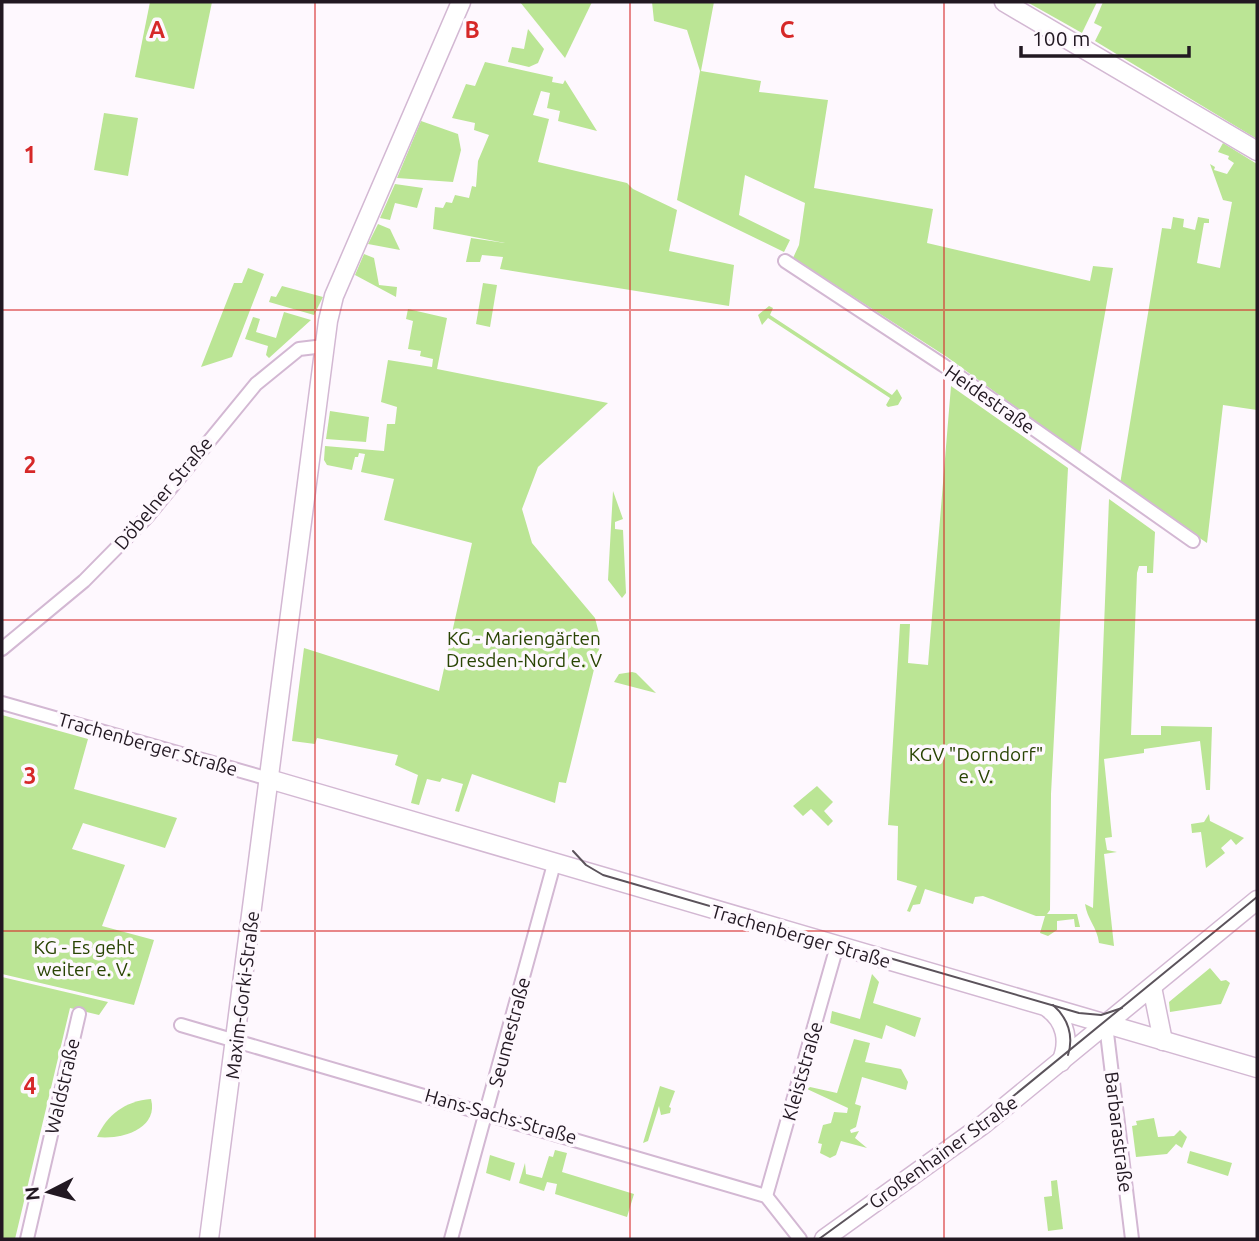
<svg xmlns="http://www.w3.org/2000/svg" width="1259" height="1241" viewBox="0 0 1259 1241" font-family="Ubuntu,sans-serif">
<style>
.green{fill:#bbe595}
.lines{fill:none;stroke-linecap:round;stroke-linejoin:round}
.street-casing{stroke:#d3b8d3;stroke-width:16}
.secondary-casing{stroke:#d3b8d3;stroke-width:21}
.street{stroke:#fff;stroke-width:12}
.secondary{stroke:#fff;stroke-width:18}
.tram{stroke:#5b535b;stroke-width:2}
.grid{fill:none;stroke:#d62828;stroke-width:2;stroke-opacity:0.55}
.labels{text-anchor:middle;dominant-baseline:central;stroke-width:7;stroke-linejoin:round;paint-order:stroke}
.street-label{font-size:19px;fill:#221822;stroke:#fef8fe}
.park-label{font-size:19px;fill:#294403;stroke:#fef8fe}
.grid-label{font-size:23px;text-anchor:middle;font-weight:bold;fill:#d62828;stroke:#fef8fe;stroke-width:7;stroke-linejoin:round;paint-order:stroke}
</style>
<rect width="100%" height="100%" fill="#fef8fe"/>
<g class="green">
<path d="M150,2h62l-18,87 -59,-12z"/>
<path d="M520,2h72l-27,56z"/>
<path d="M652,2h62l-13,69 60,10 -2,11 69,8 -14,88 119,21 -6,34 163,38 3,-15 20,2 -33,186 -133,-97 -154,-99 6,-13 6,-42 -60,-28 -6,40 51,25 -6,12 -107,-52 23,-129 -13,-41 -33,-9z"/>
<path d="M1027,2h70l-15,31z"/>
<path d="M1103,2h154v137l-162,-98 7,-14 -8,-4z"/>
<path d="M528,29l16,20 -6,14 -9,4 -21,-5 4,-15 12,2z"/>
<path d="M485,62l68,15 -1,5 11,2 2,-4 32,51 -39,-10 2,-10 -13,-3 3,-15 -9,-2 -8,24 16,4 -11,43 89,21 6,6 44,21 -8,41 65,14 -5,41 -229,-37 3,-12 -21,-2 -2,7h-14l5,-24 34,5 -72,-14 2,-22 8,1 3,-6 6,1 3,-8 14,3 3,-12 4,1 2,-26 11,-26 -15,-5 1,-7 -23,-5 14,-34 9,2z"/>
<path d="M104,113l34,5 -10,58 -34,-6z"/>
<path d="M421,121l37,13 3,16 -8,32 -56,-4z"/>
<path d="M1223,143l34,21v246l-34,-5 -16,138 -87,-59 42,-256 9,1 2,-12 11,2 -1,8 12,3 3,-13 11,2v4h-5l-7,40 23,5 12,-66 -9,-2 -13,-36 5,3 -1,3 13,4 7,-11 -6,-4 1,-3 -11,-4z"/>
<path d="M395,184l28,4 -6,20 -22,-5 -5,17 -10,-2z"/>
<path d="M378,224l12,5 10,21 -32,-6z"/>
<path d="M364,254l10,4 5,27 18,2 -1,10 -41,-22z"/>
<path d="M248,268l16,6 -32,83 -31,10 33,-84h8z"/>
<path d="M483,283l14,2 -7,42 -14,-3z"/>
<path d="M282,286l41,11 -9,18 -45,-13 2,-6 5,1z"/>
<path d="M769,306l4,2 -3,7 122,80 5,-6 5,9 -4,7 -10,2 -2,-2 4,-7 -122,-80 -6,7 -4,-10z"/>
<path d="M408,309l39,9 -10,51 171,34 -70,64 -16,42 10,34 63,75 6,23 -35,142 -7,-1 -4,21 -83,-29 -13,38 -4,-1 8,-27 -21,-6 -2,4 -13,-3 -8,26 -8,-2 7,-28 -23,-10 3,-10 -81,-17 -2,6 -23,-3 12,-93 135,43 33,-148 -88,-23 10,-41 -33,-7 4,-18 -6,-1 -1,4h-3l-3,13 -25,-5 -3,-5 1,-14 59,5 3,-27h8l2,-17 -16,-5 7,-42 44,7 1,-8 -13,-3 1,-5 -13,-2 5,-28 -7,-2z"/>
<path d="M284,312l27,8 -42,38 -3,-3 2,-9 -23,-7 8,-22 7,2 -4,13 20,6z"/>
<path d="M951,386l117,82 -17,326 -1,116 -3,4h30l3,13h-5l-1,-8 -17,2v9l-9,6 -8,-3 5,-17h-9l-53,-20 -8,1 -2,7 -48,-15 -5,15 -7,1 -3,7 -3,-1 10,-25 -20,-6 1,-54 -10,-1 12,-201h10l-2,39 20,2z"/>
<path d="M330,411l39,6 -3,25 -40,-3z"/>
<path d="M613,491l10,28 -8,3v7l8,1 3,63 -4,5 -14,-18z"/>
<path d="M1109,499l46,33 -2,41h-6v-7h-8l-2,7 -6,162h30v-9l51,1 -2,63h-4l-6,-49 -56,8v4l-40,6 8,78 -7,1 2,12 10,2 -13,2 10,92 -15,-3c-2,-16 -12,-24 -14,-39l8,4z"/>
<path d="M632,672l4,1 20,20 -42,-11 5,-8z"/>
<path d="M2,715l86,24 -14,50 103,29 -12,30 -82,-25 -11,26 53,16 -23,61 52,14 -20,65 -132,-31z"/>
<path d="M817,786l16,16 -9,9 9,10 -5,5 -17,-17 -8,7 -10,-10z"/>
<path d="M1209,814l1,7 34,17 -8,7 -5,-6 -10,9 4,5 -19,15 -5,-36 -9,1 -1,-9 13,-2z"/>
<path d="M1210,968l11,13 5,-1 4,3 -9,21 -51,8 -1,-10z"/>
<path d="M872,974l7,8 -6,21 48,15 -6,19 -29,-12 -4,14 -52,-16 2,-12 28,8z"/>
<path d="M2,977l106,25 -9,13 -29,-7 -55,231h-13z"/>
<path d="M854,1039l16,4 -5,19 36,7 7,13 -2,8 -44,-13 -7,27 6,2 -5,21 -6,3 1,3 8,-2 -4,7 12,10 -26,-7 -5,14 -6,3 -10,-5 2,-9 -4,-1 5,-18 8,-2 3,-11 13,1 1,-5 -41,-19 3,-2 27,6z"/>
<path d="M660,1086l15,5 -6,16 2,1 -1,5 -9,2 -2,-9 -11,35 -5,2z"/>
<path d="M151,1099c8,30 -30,41 -54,38 10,-22 28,-36 54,-38z"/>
<path d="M1154,1118l4,19 16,-1 6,-6 7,7 -5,11 -6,-4 -9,10 -31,3 -4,-31 5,-1 -1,-4z"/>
<path d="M555,1150l12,3 -5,19 72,22 -7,23 -72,-23 2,-10 -10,-2 -3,9 -25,-8 6,-20 1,11 16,4 7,-22 4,1z"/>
<path d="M1190,1151l42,12 -4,13 -41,-13z"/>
<path d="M490,1155l25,8 -5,18 -24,-8z"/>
<path d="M1057,1180l6,49 -15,2 -4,-34 8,-1 -1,-15z"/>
</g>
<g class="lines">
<g class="street-casing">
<g id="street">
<path d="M785,261l158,104 250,176"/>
<path d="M2,649l82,-68 63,-64 109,-133 43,-35 25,-3"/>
<path d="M2,703l267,76"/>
<path d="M181,1025l585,171 34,43"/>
<path d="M1106,1025l26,214"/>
<path d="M766,1196l71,-250"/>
<path d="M27,1239l52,-225"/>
<path d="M451,1239l103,-375"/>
</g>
</g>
<g class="secondary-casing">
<g id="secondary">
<path d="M1004,2l253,149"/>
<path d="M269,779l988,289"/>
<path d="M1152,987l11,54"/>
<path d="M1048,1008c18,13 22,34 13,54"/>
<path d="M209,1239l119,-918 6,-25 127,-294"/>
<path d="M824,1239l160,-115 273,-224"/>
</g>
</g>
<use href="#street" class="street"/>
<use href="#secondary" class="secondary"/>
<g class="tram">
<path d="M573,851l13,14 17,10 476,138 22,2 21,-7"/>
<path d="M1053,1005c15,13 21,31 15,50"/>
<path d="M819,1239l176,-128 262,-214"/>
</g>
</g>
<path class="grid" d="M315,2v1237M630,2v1237M944,2v1237M2,310h1255M2,620h1255M2,931h1255"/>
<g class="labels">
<g class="street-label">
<text transform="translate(990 399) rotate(35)">Heidestraße</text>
<text transform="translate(163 493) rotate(-50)">Döbelner Straße</text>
<text transform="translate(148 744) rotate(16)">Trachenberger Straße</text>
<text transform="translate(801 936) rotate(16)">Trachenberger Straße</text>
<text transform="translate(242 995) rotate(-83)">Maxim-Gorki-Straße</text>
<text transform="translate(509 1032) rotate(-75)">Seumestraße</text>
<text transform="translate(802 1071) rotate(-74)">Kleiststraße</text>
<text transform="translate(62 1086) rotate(-77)">Waldstraße</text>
<text transform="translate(501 1116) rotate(16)">Hans-Sachs-Straße</text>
<text transform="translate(1119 1132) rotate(83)">Barbarastraße</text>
<text transform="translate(943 1152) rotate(-36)">Großenhainer Straße</text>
</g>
<g class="park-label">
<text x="524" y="638">KG - Mariengärten<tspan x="524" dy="22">Dresden-Nord e. V</tspan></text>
<text x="976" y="754">KGV "Dorndorf"<tspan x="976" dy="22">e. V.</tspan></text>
<text x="84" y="947">KG - Es geht<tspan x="84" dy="22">weiter e. V.</tspan></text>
</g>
</g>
<g class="grid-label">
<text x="157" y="38">A</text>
<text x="472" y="38">B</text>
<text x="787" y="38">C</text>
<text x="30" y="163">1</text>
<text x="30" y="473">2</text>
<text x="30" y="784">3</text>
<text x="30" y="1094">4</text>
</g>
<rect width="1259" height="1241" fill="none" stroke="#221822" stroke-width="7"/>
<g transform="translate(49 1192) rotate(264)" stroke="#fef8fe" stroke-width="5" paint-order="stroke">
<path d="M0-5L12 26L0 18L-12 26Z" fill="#221822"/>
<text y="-10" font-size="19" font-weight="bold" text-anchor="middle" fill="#221822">N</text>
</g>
<path d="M1021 46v10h168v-10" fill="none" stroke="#221822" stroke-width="3.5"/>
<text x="1032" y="46" font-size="21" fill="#221822" stroke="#fef8fe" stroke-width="5" paint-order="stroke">100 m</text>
</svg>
